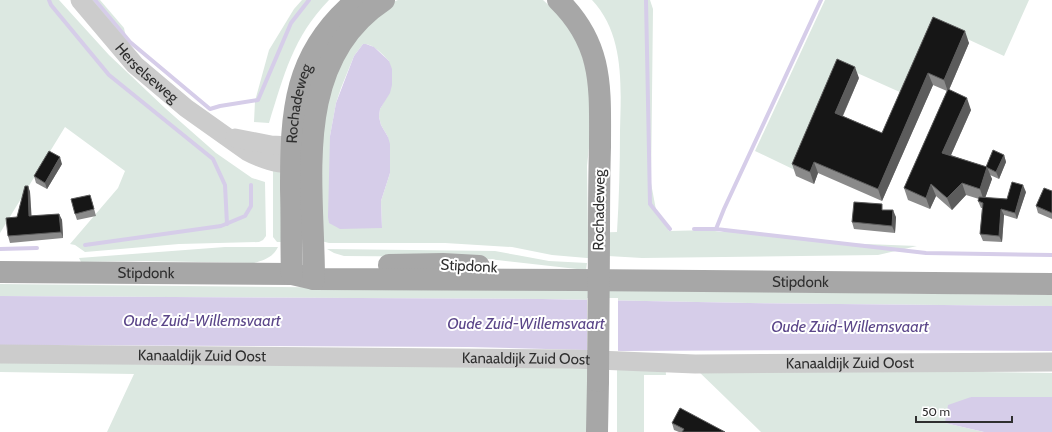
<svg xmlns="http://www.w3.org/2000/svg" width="1052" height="432" viewBox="0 0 1052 432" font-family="Cabin,sans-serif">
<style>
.green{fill:#dce8e1;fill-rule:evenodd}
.water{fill:#d6cde9}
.pier{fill:#fff}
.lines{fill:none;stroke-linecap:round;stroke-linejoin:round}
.stream{stroke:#d6cde9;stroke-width:4}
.minor{stroke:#ccc;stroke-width:19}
.major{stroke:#a7a7a7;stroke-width:22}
.major-bridge{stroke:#a7a7a7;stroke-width:22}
.wall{fill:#8a8a8a}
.shaded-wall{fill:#5c5c5c}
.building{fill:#161616;stroke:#5c5c5c}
.labels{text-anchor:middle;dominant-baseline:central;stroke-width:4;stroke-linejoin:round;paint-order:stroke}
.street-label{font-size:15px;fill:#2f2f2f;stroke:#fff}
.water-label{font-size:16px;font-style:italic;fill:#5b4689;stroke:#fff}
</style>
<rect width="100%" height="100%" fill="#fff"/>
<g class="green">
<path d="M0,0h59l50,55 57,54 50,44 36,25 13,4 1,54 -3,4 -4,2 -80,2 -94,8 -10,-7 -5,-1 48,-56 7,-17 -60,-44 -65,106z"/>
<path d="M89,0h11l24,28 3,14z"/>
<path d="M302,0h27c-36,37 -45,75 -60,123l-15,-1 1,-21 14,-51 25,-41z"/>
<path d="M398,0h145l22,20 14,25 12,41 2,23 -6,57 1,67 29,-1c2,-33 3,-67 3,-101 1,-44 5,-96 -28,-131h58l3,9 -2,174 5,27 13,21 40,-1 12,2 21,-2 98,13 77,3 -39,9 -236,3 -34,-2 -21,2 -35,-3 -40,-8 -67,-4h-116l-8,-2 -3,-113 29,-85 46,-41zM363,44c10,-1 19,10 26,17l-5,41 -4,7 -1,8 2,8 7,12 2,36 -9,28 1,27 -52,-92 6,-33 5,-15 13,-32z"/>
<path d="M825,0h204l-25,56 -69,-32 -33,69 -56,-25 -47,104 -44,-21z"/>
<path d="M273,167l7,5 4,9 -2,61h-5l-4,-5z"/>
<path d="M225,247h53c-5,10 -13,13 -24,16l-110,-2 -63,1 -2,-4z"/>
<path d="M327,249l168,2 54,10 38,2 -1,7 -115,-13 -127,-1 -10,-3z"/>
<path d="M0,284l1052,11v11l-303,-3 -207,-4 -542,-3z"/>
<path d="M0,358l588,3 -1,71h-480l27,-58 -134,-2z"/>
<path d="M617,361l48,1 1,13h-22v57h-27z"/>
<path d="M695,368l357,5v24h-81l-26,26 39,9h-223z"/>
</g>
<g class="water">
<path d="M363,44h3l8,3 15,14 3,8v16l-2,8 -10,16 -1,8 2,8 7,12 2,7v29l-9,28 1,27 -42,1 -11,-6 -1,-6 2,-81 6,-33 18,-47z"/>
<path d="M0,296l542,3 207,4 303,3v45l-207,-1 -222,1 -155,-4 -468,-2z"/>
<path d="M971,397h81v35h-68l-39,-9 3,-18z"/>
</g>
<path class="pier" d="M587,298h31v55l-31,-1z"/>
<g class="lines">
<g class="stream">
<path d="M49,0l2,5 58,70 104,84 12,26 2,39"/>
<path d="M95,0l35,42 80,67 10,-3 38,-6 33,-77 18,-23"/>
<path d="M646,0l4,204 20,25"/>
<path d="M821,0l-97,209 -8,20 210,24 126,2"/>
<path d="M694,229h22"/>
<path d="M85,245l136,-19 24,-10 6,-10v-21"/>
<path d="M0,249l37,-1"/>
</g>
<g class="minor">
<path id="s1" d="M80,0l55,65 51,43 62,44c11,6 31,13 44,11 4,-1 8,-3 12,-5"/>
<path d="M235,138l36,7 20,1 14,6"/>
<path id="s2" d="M0,354l573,5 122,5 357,-2"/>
</g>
<g class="major">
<path d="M558,0c46,45 42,88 42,147 -1,32 -1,63 -1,95"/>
<path d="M389,265l54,-1 36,2"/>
<path id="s3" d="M0,272l292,2 22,5 263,1 475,4"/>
<path id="s4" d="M292,274c-1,-28 0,-56 -1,-85 0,-77 2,-136 66,-189"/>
<path d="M314,279c0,-96 -24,-217 70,-279"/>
<path d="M597,432l1,-51"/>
</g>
<path class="major-bridge" d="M598,381l1,-139"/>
</g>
<g class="wall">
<path d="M933,17l36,26 -20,47 22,20 -20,45 35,12 18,-12 2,7 -7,17 -9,-4 2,4 -7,19 22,1 19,-7 -9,27 -13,-4 -2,27 -19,-1 -3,-7 2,-26h-1l-3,-7 1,-2 -13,-4 -14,15 -16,-14 -6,13 -22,-9 -4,-12 43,-97 -14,-6 -51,116 -64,-28 -4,11 -18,-8 -4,-12 67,-86 -16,38 39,17z"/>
<path d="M62,164l-15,25 -11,-6 -2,-7z"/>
<path d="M28,186l2,6 1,24 28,-2 3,6 1,18 -53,5 -2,-7 9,-19z"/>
<path d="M1052,191v28l-14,-6 -2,-7z"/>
<path d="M92,201l4,15 -19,4 -2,-6z"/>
<path d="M884,210l12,7 -1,16 -41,-4 -2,-7z"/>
<path d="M672,423l53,9h-46l-5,-2z"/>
</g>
<g class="shaded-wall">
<path d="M965,31l4,12 -21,49 -4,-12z"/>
<path d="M855,67l4,11 -20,46 -4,-11z"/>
<path d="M928,73l5,12 -51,116 -4,-12z"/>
<path d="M967,98l4,12 -24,54 -5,-11z"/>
<path d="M1004,155l2,7 -7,17 -3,-7z"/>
<path d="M60,157l2,7 -15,25 -2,-6z"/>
<path d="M814,162l4,11 -4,11 -4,-12z"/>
<path d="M987,167l5,12 -8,22 -4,-12z"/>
<path d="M962,183l4,12 -14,15 -5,-12z"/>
<path d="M931,184l5,12 -6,13 -4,-11z"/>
<path d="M1023,185l3,7 -9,27 -2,-6z"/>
<path d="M28,186l2,6 2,31 -3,-7z"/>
<path d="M1001,209l3,6 -2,27 -3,-6z"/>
<path d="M893,210l3,7 -1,16 -3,-7z"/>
<path d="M59,214l3,6 1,18 -2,-6z"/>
</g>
<g class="building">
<path d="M933,17l32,14 -21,49 -16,-7 -50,116 -64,-27 -4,10 -18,-8 45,-105 18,8 -20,46 47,20z"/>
<path d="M948,89l19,9 -25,55 45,14 -7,22 -18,-6 -15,15 -16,-14 -5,14 -22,-10z"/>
<path d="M993,150l11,5 -8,17 -10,-5z"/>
<path d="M49,151l11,6 -15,26 -11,-7z"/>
<path d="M1012,182l11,3 -8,28 -14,-4 -2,27 -19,-2 3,-31 -5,-2 1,-4 28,2z"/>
<path d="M25,186h3l1,30 30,-2 2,18 -53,4 -2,-18 11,-1z"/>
<path d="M1044,188l8,3v22l-16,-7z"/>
<path d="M90,195l4,14 -19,5 -4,-15z"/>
<path d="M854,202l28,2v6h11l-1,16 -40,-4z"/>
<path d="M680,408l45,24h-43l2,-3 -12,-6z"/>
</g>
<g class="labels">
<g class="street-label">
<text stroke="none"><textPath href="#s1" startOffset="99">Herselseweg</textPath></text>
<text stroke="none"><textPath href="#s4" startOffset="171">Rochadeweg</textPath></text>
<text transform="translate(599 210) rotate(-89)">Rochadeweg</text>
<text transform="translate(469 266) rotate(3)">Stipdonk</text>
<text stroke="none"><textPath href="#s3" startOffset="146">Stipdonk</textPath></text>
<text stroke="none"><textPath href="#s3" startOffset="801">Stipdonk</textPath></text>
<text stroke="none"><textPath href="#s2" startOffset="202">Kanaaldijk Zuid Oost</textPath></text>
<text stroke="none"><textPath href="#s2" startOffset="526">Kanaaldijk Zuid Oost</textPath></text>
<text stroke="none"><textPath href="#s2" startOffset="850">Kanaaldijk Zuid Oost</textPath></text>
</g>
<g class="water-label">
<text x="202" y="320">Oude Zuid-Willemsvaart</text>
<text x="526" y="323">Oude Zuid-Willemsvaart</text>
<text x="850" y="326">Oude Zuid-Willemsvaart</text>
</g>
</g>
<path d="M916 416v6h96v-6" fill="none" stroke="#2f2f2f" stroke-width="2"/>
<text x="922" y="416" font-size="12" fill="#2f2f2f" stroke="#ffffff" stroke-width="3" paint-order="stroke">50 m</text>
</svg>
